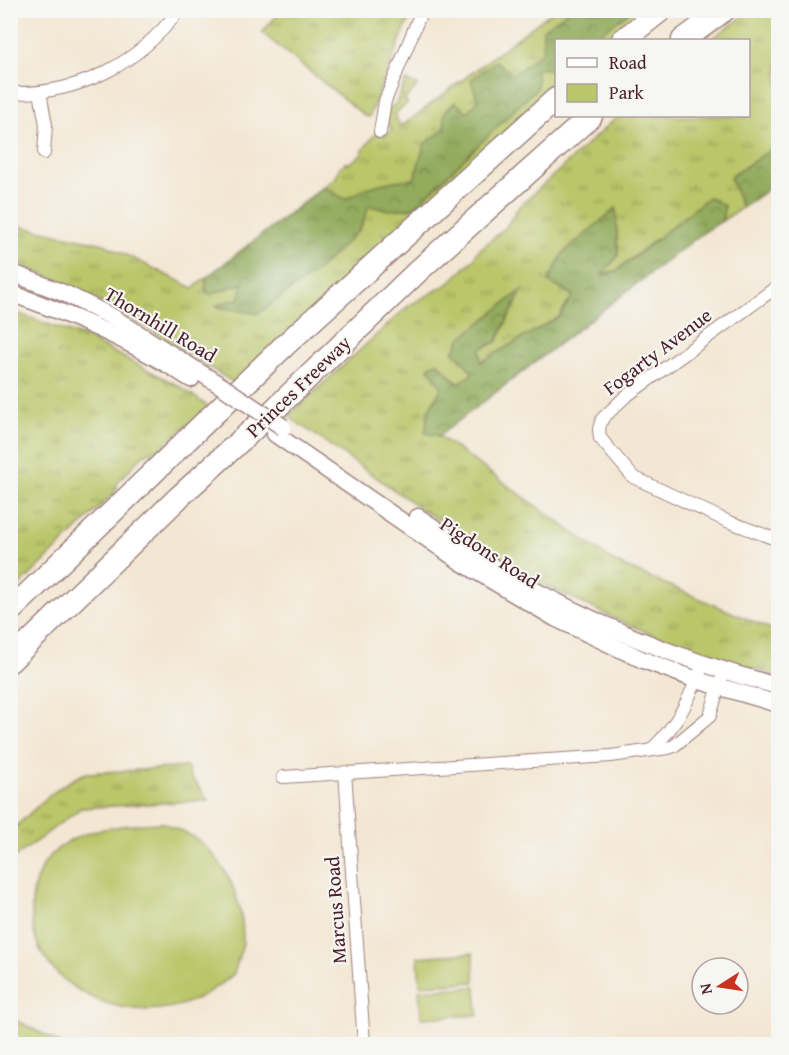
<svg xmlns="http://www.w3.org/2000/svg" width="789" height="1055" viewBox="0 0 789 1055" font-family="'Gentium Book Plus',serif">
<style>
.grass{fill:url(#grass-tufts);stroke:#82724a;stroke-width:1.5}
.forest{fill:url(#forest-crowns);stroke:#6e6544;stroke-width:1.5}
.green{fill:#b9c669;stroke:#82724a;stroke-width:1.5}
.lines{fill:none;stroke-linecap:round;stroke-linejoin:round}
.street-casing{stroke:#9e837f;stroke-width:14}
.secondary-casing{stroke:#9e837f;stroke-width:19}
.highway-casing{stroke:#9e837f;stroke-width:25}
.street{stroke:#fff;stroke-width:12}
.secondary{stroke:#fff;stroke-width:16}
.highway{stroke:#fff;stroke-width:22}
.secondary-bridge-casing{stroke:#9e837f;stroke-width:19;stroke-linecap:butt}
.secondary-bridge{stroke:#fff;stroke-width:16}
.labels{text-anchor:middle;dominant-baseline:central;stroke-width:4.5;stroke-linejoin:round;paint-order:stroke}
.street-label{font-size:20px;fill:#4a1f2b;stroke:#f6f6f2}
</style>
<defs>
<pattern id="grass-tufts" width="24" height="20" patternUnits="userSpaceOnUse" patternTransform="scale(1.5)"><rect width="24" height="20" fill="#b9c669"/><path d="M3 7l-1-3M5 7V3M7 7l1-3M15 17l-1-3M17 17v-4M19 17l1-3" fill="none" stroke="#98a057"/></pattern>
<pattern id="forest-crowns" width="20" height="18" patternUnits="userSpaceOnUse" patternTransform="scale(1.5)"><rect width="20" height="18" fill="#92ab5d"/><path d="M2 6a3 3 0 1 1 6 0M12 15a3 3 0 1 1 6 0" fill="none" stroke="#798b4d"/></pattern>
</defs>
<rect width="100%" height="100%" fill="#f6f6f2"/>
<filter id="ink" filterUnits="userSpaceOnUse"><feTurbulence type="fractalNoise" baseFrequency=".0167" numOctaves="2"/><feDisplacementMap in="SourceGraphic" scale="12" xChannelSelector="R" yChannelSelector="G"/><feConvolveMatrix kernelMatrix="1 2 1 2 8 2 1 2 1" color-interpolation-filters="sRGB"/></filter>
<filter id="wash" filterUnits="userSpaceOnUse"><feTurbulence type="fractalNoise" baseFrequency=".008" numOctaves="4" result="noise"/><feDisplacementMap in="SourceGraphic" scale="24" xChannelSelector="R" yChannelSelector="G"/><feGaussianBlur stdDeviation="1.35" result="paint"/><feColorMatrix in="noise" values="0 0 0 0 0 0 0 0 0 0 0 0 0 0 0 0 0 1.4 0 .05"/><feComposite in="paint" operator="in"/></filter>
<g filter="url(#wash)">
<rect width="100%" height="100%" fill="#f3e7d3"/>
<g class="grass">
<path d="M281,10l131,1 -43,106 -4,-1 -103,-83z"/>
<path d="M553,11h89l-38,29h-48v43l-33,34 -289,266 -95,-61 -84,-43 -44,-17 -1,-38 94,20 89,44 143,-111 4,-10 6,-5 2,2 14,-10 1,-4 12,-16 10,1 7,-5 -5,-7 -1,-12 10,-8 10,-22 12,4 -13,15 3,3 -12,10 1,8 5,5z"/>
<path d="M751,11h27v134l-48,32 12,31 -20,13 2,-15 -15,-9 -92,73 -16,5 17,-19 -3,-47 -42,86 -14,22 -78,46 -1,-14 17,-7 25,-52 -61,49 -7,12 19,22 -15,11 -20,-21 -9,4 13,20 -13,22 -3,23 13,4 177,127 162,69v44l-93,-28 -67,-28 -72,-34 -123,-76 -135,-94 120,-110 40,-22 26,-25 3,-7 29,-25 12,-19 100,-92h130v-76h-38z"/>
<path d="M11,311l75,27 93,48 30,21 -50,42 -16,6 -25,27 -2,9 -105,103z"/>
<path d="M187,767l3,9 19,24 -128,8 -70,52v-29c23,-21 45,-46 75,-58z"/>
</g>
<g class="forest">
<path d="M569,11h61l-4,4 -36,25h-34v28l-19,1v19l-123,120 -25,2 -20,-4 -9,23 -43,42 -59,43 -43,-8 25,-8 3,-15 -33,12 -5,-5 2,-13 117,-90 21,12c27,-14 39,-18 69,-20l11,-36 20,-14 -1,-16 11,-11 12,10 11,-11 -7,-21 25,-19 17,14 30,-24v-22z"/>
<path d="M778,145v37l-36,26 -12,-31z"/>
<path d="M709,197l15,9 -2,15 -18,11 -265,204 -14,-3 4,-24 13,-21 -14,-21 10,-4 20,21 15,-11 -19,-22 7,-13 62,-49 -27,53 -16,7 1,13 78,-45 14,-22 -25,-13 15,-29 53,-45 2,48 -16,19 16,-5z"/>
</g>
<g class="green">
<path d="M164,823c11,6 26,10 36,19 28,22 43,60 43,96 1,7 -3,15 -5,21 -1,4 -2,10 -4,14 -4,6 -15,12 -21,16 -51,38 -134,21 -168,-31 -12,-17 -14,-36 -13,-56 5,-71 75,-77 132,-79z"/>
<path d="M473,953l2,29 -55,3 -2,-28z"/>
<path d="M476,987l2,28 -57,3 -2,-28z"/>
<path d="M10,1017l52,27h-51z"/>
</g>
</g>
<g filter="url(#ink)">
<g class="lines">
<g class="street-casing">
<g id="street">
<path d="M40,92l6,33 -2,28"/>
<path d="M10,93c69,2 128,-29 169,-83"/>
<path d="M380,132l5,-31 37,-91"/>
<path d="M778,286l-153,111 -23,22 -3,10 1,9 33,39 94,44 51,19"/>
<path d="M652,749c26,-24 38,-52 51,-85"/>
<path d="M345,772l19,272"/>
<path d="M283,777l328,-21 57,-8 6,-2 36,-30 11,-37"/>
</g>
</g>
<g class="secondary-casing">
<g id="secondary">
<path d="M10,272l56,22 48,24 109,69"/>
<path d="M10,293c64,22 125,50 181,86"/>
<path d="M275,434l186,128 94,56 86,41 56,21 81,24"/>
<path d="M418,517c29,19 57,40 87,57 87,50 177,87 273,112"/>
</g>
</g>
<g class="highway-casing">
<g id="highway">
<path d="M623,40l38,-30"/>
<path d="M683,40l41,-30"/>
<path d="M10,611l275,-266 271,-246"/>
<path d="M10,661l168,-163 96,-88 144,-139 173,-155"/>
</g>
</g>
<use href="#street" class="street"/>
<use href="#secondary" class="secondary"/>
<use href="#highway" class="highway"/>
<g class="secondary-bridge-casing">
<path id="secondary-bridge" d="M223,387l60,40"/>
</g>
<use href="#secondary-bridge" class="secondary-bridge"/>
</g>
</g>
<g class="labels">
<g class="street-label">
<text transform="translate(161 324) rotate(31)">Thornhill Road</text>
<text transform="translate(657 351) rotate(-37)">Fogarty Avenue</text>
<text transform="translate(298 386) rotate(-44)">Princes Freeway</text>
<text transform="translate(490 552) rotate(33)">Pigdons Road</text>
<text transform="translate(335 910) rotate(-94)">Marcus Road</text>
</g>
</g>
<rect width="789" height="1055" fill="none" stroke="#f6f6f2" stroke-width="36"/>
<rect x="555" y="39" width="195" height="78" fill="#f6f6f2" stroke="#b1a0a2" stroke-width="1.5"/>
<rect x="567" y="58" width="30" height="9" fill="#ffffff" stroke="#b1a0a2" stroke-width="1.5"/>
<text x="609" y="69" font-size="18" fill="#4a1f2b">Road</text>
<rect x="567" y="84" width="30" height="18" fill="#b9c669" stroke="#b1a0a2" stroke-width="1.5"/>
<text x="609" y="99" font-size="18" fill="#4a1f2b">Park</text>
<g transform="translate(720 986) rotate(258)"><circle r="28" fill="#f6f6f2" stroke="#b1a0a2" stroke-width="1.5"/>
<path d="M0-4.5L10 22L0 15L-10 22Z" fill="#c8321e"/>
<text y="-9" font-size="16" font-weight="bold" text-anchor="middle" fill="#4a1f2b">N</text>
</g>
</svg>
